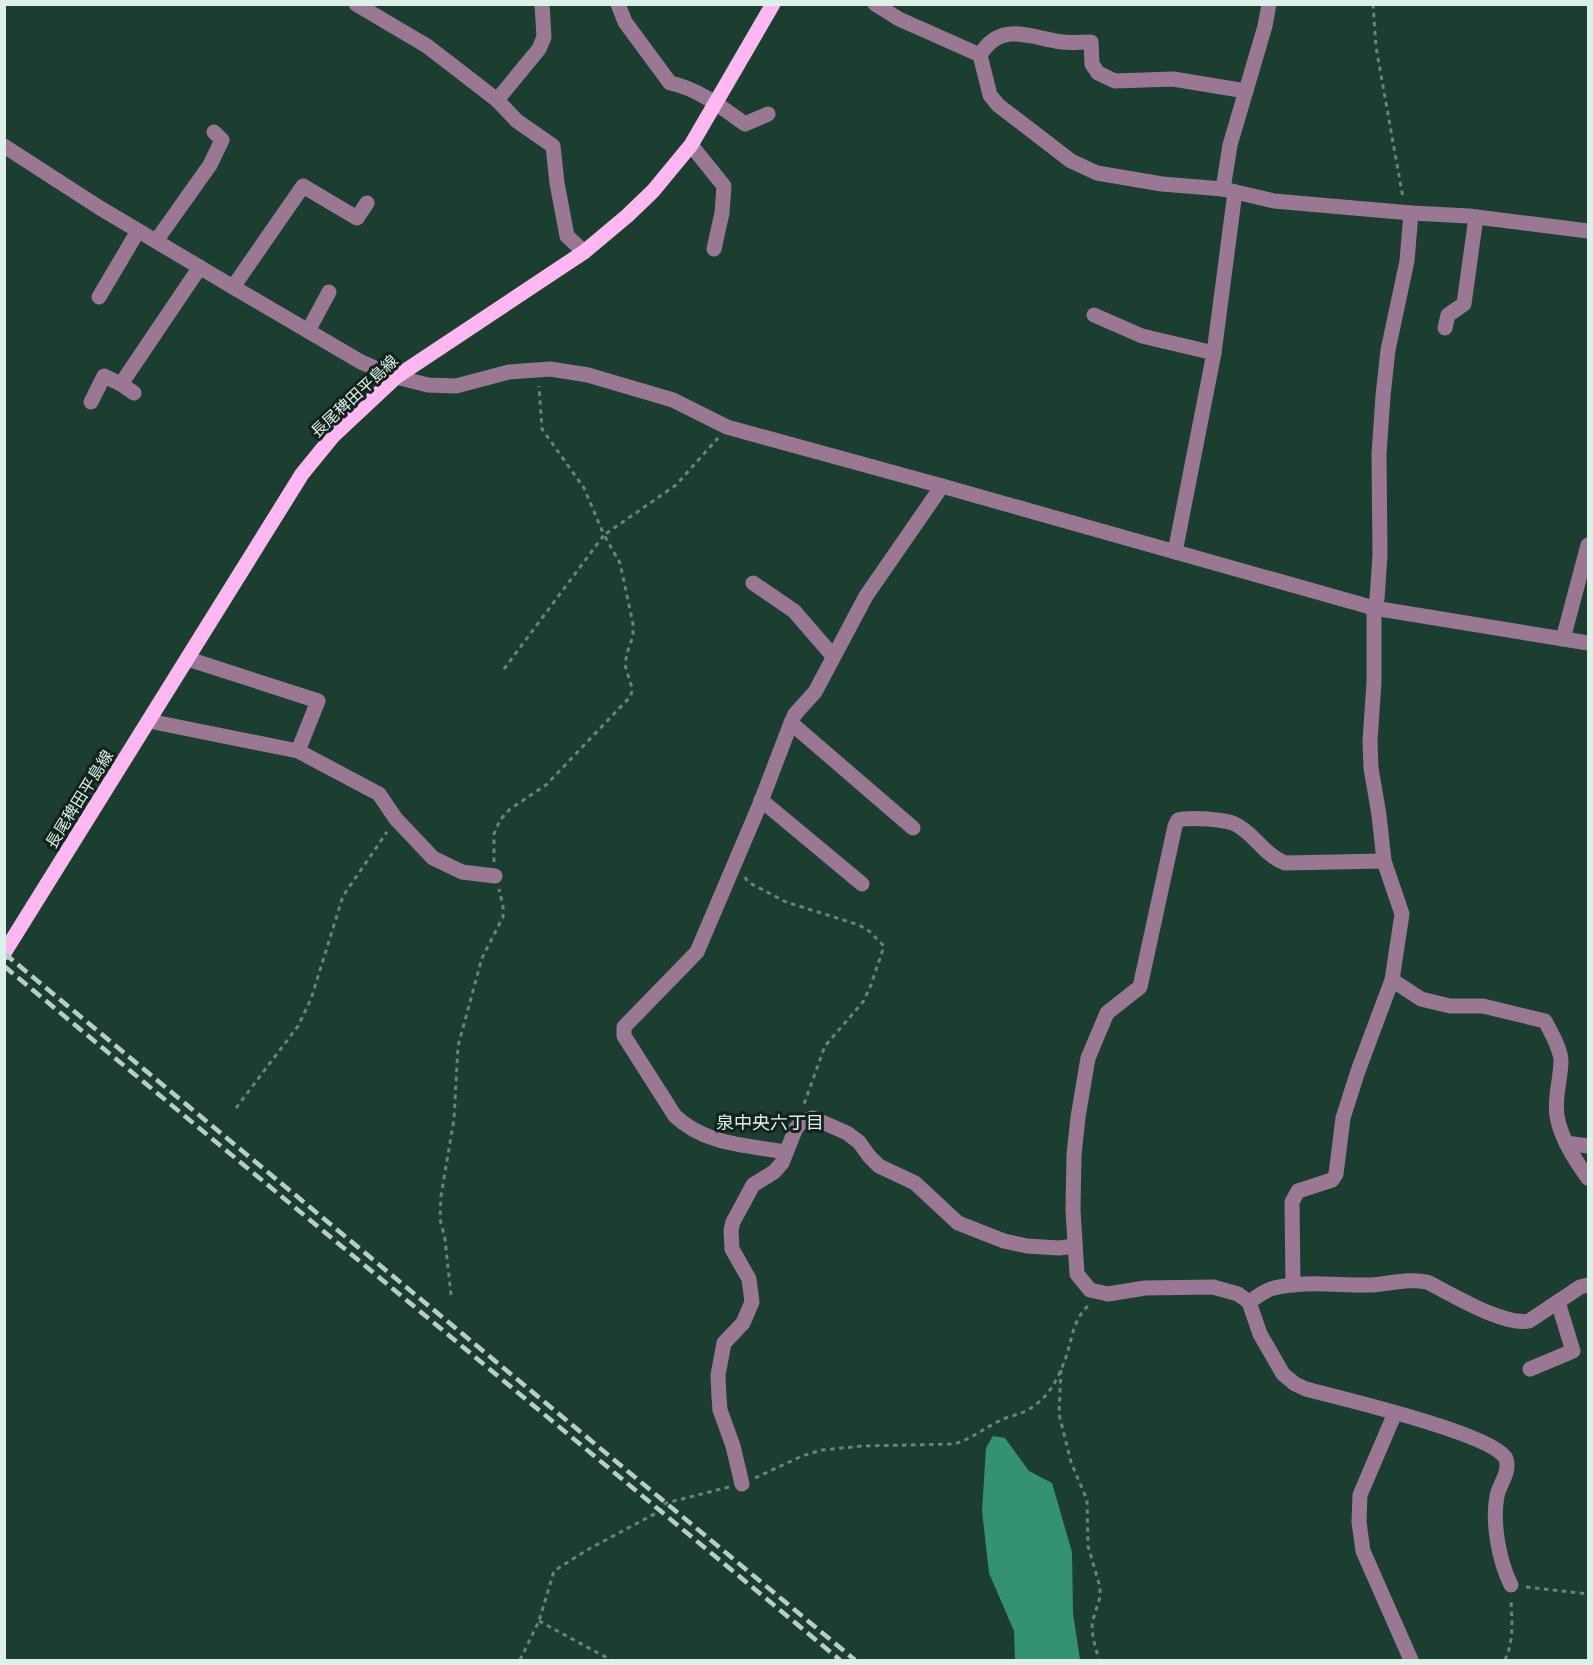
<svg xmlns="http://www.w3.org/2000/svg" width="1593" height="1665" viewBox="0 0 1593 1665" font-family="Inter,'Noto Sans JP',sans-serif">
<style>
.water{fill:#349171}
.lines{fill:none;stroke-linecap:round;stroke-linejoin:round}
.path{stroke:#68857a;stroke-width:3;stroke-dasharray:4.5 4.5;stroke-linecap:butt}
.minor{stroke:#9a7893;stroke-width:15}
.major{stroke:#fdb8f1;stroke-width:15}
.rail{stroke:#b8cec5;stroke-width:4.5;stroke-dasharray:12 6;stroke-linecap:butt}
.labels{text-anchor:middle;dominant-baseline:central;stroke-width:6;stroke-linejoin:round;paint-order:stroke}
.street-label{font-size:16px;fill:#ddf0e8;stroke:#13221c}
.neighbourhood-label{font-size:18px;fill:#ddf0e8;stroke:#13221c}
</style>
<rect width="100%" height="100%" fill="#1b3e31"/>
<path class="water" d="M993,1436l12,2 24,33 23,12 20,69 1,61 7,47h-65l-1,-29 -25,-58 -7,-62 4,-63z"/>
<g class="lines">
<g class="path">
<path d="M1373,4l3,43 27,151"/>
<path d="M504,669l100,-134 -20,-47 -42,-59 -3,-43"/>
<path d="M494,862v-28l6,-14 10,-11 36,-24 85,-89 1,-8 -7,-23 2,-12 6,-17v-12l-13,-61 -16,-28 72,-50 42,-47"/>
<path d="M745,877l3,5 38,20 73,23 10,6 15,15 -13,39 -8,17 -38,44 -21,58"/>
<path d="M236,1108l62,-82 13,-27 32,-103 44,-64"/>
<path d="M451,1295l-6,-56 -5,-20 1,-23 13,-77 4,-73 24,-88 21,-41v-11l-4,-17"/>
<path d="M1061,1370l-2,44 12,48 16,38 1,46 12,41v10l-8,26 1,15 6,22"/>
<path d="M755,1478l47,-22 20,-6 40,-4 92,-2c17,-5 29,-15 45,-23 9,-5 21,-6 30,-12 20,-11 30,-32 37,-52 6,-17 7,-38 22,-51"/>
<path d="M1526,1587l62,7"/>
<path d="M539,1621l72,39"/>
<path d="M520,1660l19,-39 15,-50 33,-21 73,-39 6,-8 63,-16"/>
<path d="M1505,1660c9,-19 7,-39 6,-60"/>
</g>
<g class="minor">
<path d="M356,4l71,42 70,54"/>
<path d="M542,4l2,33 -5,12 -42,51 20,21 36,25 4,37 10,53 17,16"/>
<path d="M618,4l7,18 45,61c27,5 53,25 75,41l23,-10"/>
<path d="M875,4l24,15 81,36 10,40 8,10 73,56 26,12 65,11 61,5 51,12 137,12 58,3 119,15"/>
<path d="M980,55c21,-35 51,-17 82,-13 9,1 19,0 29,0l1,22 6,9 17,8 58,-2 73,12"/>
<path d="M691,145l33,41 -2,27 -8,36"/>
<path d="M4,146l96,62 133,79 128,75 35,15 32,8 28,1 53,-14 41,-3 38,6 85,25 54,27 215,59 432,122 214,35"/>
<path d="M1223,189l7,-44 35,-119 4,-22"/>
<path d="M156,241l54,-76 12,-25 -8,-8"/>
<path d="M233,287l70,-101 54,32 10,-15"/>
<path d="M99,297l39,-66"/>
<path d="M1094,315l48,21 72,17"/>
<path d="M1445,328l3,-13 16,-11 12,-87"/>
<path d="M308,331l21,-39"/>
<path d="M121,384l13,9"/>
<path d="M91,402l13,-26 17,8 79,-117"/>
<path d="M1175,552l39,-199 21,-161"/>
<path d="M753,583l41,28 39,45"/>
<path d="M1563,639l25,-94"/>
<path d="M188,659l130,42 -20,50"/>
<path d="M149,721l149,30 81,43 17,25 37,39 29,14 33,4"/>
<path d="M791,723l122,105"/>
<path d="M761,800l101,84"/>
<path d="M1384,861l-99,2c-21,-8 -31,-30 -50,-39 -10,-5 -45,-7 -57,-4l-3,6 -35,161 -33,26 -19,45 -10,59 -4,38 -1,55 4,64 13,16 18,4 37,-6 68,-1 25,7 11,8 11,32 23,40 12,10 11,5c36,10 180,43 199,68 2,3 2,5 2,9 0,11 -8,19 -10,30 -5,27 2,65 14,89"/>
<path d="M1392,980l29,19 29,7h33l62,15c6,11 15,27 16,39 0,19 -7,37 -4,56 4,23 18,44 31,62"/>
<path d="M1566,1143l22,3"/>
<path d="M786,1152c-40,-7 -80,-7 -111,-36l-51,-80v-9l73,-75 63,-148 31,-81 4,-9 20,-22 51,-96 76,-110"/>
<path d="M1293,1285l-1,-83 6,-11 34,-11 4,-6 7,-56 15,-47 34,-91 10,-66 -18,-53 -5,-46 -8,-47 -1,-27 4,-59v-74l3,-9 3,-44 -1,-101 4,-58 5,-46 19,-89 4,-48"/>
<path d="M1249,1302c8,-5 16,-12 25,-14 29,-8 67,-2 97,-3 20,-1 36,-7 56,-3 25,12 76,44 102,39l51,-34 8,-2"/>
<path d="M1530,1369l43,-18 -15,-49"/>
<path d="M1395,1413l-35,82 -1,27 4,29 48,109"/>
<path d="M742,1484l-9,-38 -13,-36 -1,-13 -1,-22 6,-32 19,-20 9,-21 -3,-23 -17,-30 -1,-19 2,-8 20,-37 21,-13 8,-9 14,-35 7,-7 10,-3 34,15 12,9 10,14 10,10 36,17 43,40 46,18 23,5 32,2 16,-2"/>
</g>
<path class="major" d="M4,953l298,-479 31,-38 63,-59 188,-125 43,-36 26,-25 38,-46 82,-141"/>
<g class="rail">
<path d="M4,953l851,707"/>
<path d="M4,966l836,694"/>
</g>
</g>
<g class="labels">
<g class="street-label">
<text transform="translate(354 396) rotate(-43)">長尾稗田平島線</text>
<text transform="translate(79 799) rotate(-58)">長尾稗田平島線</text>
</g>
<g class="neighbourhood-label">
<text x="770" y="1122">泉中央六丁目</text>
</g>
</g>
<rect width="1593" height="1665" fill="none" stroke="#ddf0e8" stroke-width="12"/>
</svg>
